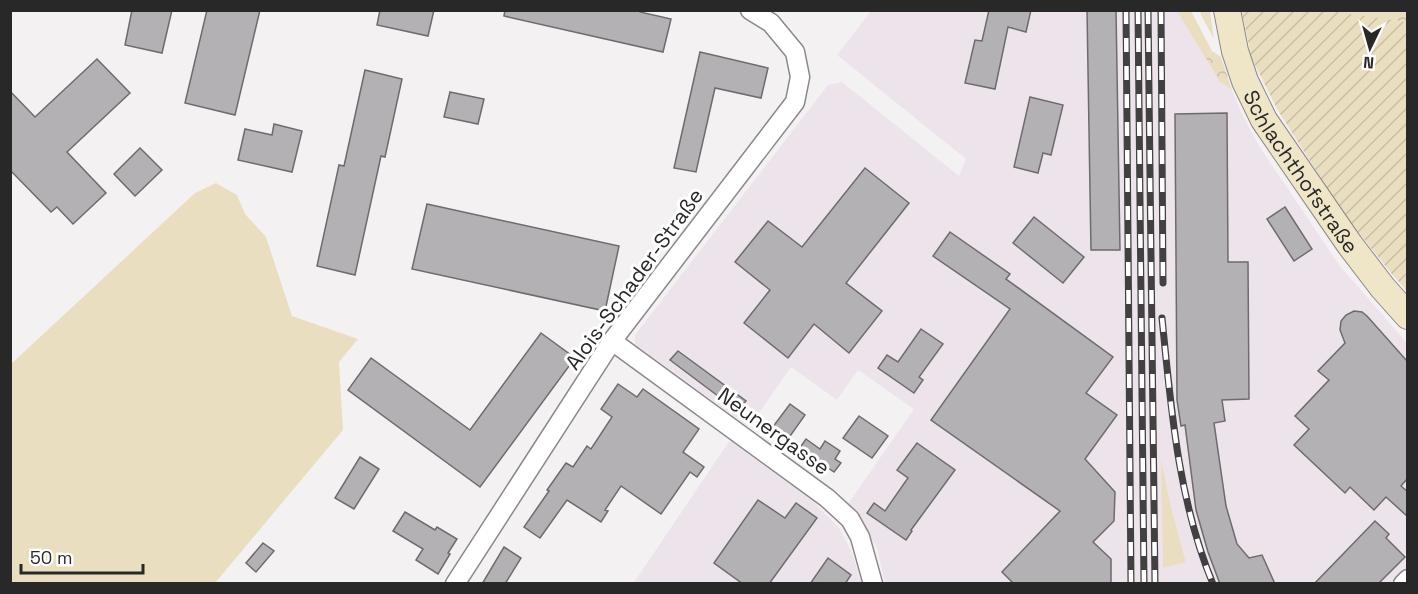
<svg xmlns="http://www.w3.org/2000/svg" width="1418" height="594" viewBox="0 0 1418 594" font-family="'Space Grotesk',sans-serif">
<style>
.built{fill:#ede3eb;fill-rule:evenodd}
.green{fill:#e9dfc0}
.forest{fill:url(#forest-crowns)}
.garden{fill:url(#garden-furrows)}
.building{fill:#b4b1b4;stroke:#6e6b6d;stroke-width:1.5}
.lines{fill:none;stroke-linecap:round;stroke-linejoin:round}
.street-casing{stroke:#8b888b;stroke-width:21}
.secondary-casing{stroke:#8b888b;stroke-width:28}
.street{stroke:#fff;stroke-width:18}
.secondary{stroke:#efe6c7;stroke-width:26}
.rail-casing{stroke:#424041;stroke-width:7}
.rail{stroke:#fff;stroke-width:4.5;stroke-dasharray:14;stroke-linecap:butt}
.labels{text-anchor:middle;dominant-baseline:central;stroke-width:6;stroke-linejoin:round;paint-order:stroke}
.street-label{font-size:21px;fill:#292828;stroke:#fff}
</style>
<defs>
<pattern id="forest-crowns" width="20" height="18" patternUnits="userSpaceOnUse" patternTransform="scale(1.5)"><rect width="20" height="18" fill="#e9dfc0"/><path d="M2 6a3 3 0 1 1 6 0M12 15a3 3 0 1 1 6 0" fill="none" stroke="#c8bfa5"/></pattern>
<pattern id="garden-furrows" width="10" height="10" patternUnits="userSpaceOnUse" patternTransform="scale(1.5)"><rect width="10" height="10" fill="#e9dfc0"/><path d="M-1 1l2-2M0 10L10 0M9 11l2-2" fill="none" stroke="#c8bfa5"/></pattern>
</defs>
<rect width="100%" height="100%" fill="#f4f1f3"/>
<g class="built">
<path d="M871,11h306l43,71 12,8 11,26 16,30 80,119 68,78v240h-522l-8,-35 -29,-44 66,-95 -56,-39 -21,30 -46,-33 -42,60 -114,-83v-9l193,-250 14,-3 117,94 7,-17 -129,-104zM1162,463l9,44 15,54 -23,7z"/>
<path d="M730,440l83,61 27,28 11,22 11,32 -229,1z"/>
</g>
<g class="green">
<path d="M1177,11h14l21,40 -6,8z"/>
<path d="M1200,11h10l4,28 -13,-24z"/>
<path d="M216,183l21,12 8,19 21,23 26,79 66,23 -19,23 4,68 -128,153h-204v-219l184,-171z"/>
<path d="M1161,458l10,49 15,55 -23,6z"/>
</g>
<g class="forest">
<path d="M1322,11h85v11z"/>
<path d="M1212,51l9,6 11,33 -12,-8 -14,-23z"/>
</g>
<path class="garden" d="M1246,10h76l85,12v269l-16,-18 -48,-60 -66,-104 -25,-50 -10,-46z"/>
<g class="building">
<path d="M132,10h40l-10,43 -37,-8z"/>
<path d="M207,10h53l-25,105 -50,-12z"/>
<path d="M380,10h54l-6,26 -51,-11z"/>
<path d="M505,10h135v2l31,7 -8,33 -159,-36z"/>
<path d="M989,10h42l-5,22 -18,-5 -13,62 -30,-6 10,-43 7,1z"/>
<path d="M1087,10h29l4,240h-29z"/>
<path d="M700,52l68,16 -7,30 -46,-10 -19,84 -22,-4z"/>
<path d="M97,59l33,34 -63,59 39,41 -33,31 -16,-17 -6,5 -41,-42v-79l25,26z"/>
<path d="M365,70l37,9 -17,78 -4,-1 -26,119 -38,-9 22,-101 5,1z"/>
<path d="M450,92l34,7 -6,25 -34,-7z"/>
<path d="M1030,97l33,8 -12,50 -8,-2 -5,20 -24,-6z"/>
<path d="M1227,113l1,149h20l1,137 -27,1 3,21 -11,2 12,83 11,38 12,14 13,-3 13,29h-55l-12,-32 -12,-42 -11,-85 -4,1 -4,-26 -2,-286z"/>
<path d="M274,124l28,7 -10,41 -54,-12 7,-31 27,6z"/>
<path d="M140,148l22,22 -27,26 -21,-22z"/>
<path d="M865,168l44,35 -63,80 36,28 -33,42 -35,-29 -26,34 -44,-35 26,-33 -35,-28 33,-41 34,26z"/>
<path d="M427,204l192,42 -14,65 -193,-42z"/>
<path d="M1285,207l27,42 -18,12 -27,-42z"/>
<path d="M1034,217l50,40 -21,26 -50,-40z"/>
<path d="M950,232l60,42 -4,5 107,78 -27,36 31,22 -32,44 30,33 -1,29 -21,21 18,17v25h-97l-12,-12 58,-61 -129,-91 79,-111 -77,-53z"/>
<path d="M1354,311l8,1 5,4 40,45v118l-6,7 6,5v25l-21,-19 -12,13 -24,-23 -5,6 -51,-48 15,-16 -14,-13 34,-36 -11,-9 27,-28 -5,-13 1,-9 5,-6z"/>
<path d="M921,329l22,15 -24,33 4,3 -9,13 -36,-25 9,-13 11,7z"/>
<path d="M541,333l34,25 -95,129 -132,-97 23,-32 99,72z"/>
<path d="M678,351l68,50 -8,10 -68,-51z"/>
<path d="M618,384l19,13 6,-8 56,40 -16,23 21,15 -7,10 -7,-5 -29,42 -40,-28 -16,24 3,1 -7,11 -34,-22 -27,38 -16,-11 25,-36 -2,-1 19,-27 7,4 14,-21 4,3 21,-32 -11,-8z"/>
<path d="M790,404l15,11 -17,24 -16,-11z"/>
<path d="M859,416l29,20 -16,22 -29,-20z"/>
<path d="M806,439l14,10 5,-8 15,10 -5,8 6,4 -7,9 -6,-4 -2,4 -14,-10 2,-3 -15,-10z"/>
<path d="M917,443l38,27 -44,60 1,1 -6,9 -39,-27 7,-10 11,8 23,-33 -11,-8z"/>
<path d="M360,457l19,12 -25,40 -19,-11z"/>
<path d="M758,500l27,18 11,-15 21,15 -48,66h-26l-29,-21z"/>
<path d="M405,512l30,18 2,-3 20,12 -9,14 2,1 -12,20 -22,-14 7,-11 -30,-18z"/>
<path d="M1375,521l14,13 -3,4 19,19 -27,27h-64z"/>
<path d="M263,543l11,8 -18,21 -10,-9z"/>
<path d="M504,547l17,11 -16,26h-23z"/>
<path d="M828,558l23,17 -6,9h-35z"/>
</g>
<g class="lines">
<g class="street-casing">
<g id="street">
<path d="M612,341l215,157 23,21 10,18 13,47"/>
<path d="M455,584l157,-243 183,-239 5,-25 -5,-25 -24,-29 -21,-13"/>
<path d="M1403,584l5,-5"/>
</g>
</g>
<g class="secondary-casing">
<g id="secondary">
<path id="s1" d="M1227,10l8,41 10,30 19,39 86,125 33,43 25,28"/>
</g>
</g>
<use href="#street" class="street"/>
<use href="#secondary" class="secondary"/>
<g class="rail-casing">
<g id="rail">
<path d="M1126,10l5,574"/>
<path d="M1138,10l6,574"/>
<path d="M1148,10l7,574"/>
<path d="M1161,10l2,273"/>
<path d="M1162,318c9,90 16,182 51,266"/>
</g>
</g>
<use href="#rail" class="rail"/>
</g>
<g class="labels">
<g class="street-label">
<text stroke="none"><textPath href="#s1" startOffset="180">Schlachthofstraße</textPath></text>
<text transform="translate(634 279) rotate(-54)">Alois-Schader-Straße</text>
<text transform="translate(774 431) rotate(36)">Neunergasse</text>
</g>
</g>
<rect width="1418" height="594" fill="none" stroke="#292828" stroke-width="24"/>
<g transform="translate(1370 48) rotate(185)" stroke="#ffffff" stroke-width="4.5" paint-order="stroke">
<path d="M0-4.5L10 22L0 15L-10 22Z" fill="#292828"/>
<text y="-9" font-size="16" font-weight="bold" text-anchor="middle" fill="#292828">N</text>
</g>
<path d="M21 564v9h122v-9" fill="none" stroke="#292828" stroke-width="3"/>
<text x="30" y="564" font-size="18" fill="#292828" stroke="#ffffff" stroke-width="4.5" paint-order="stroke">50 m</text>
</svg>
